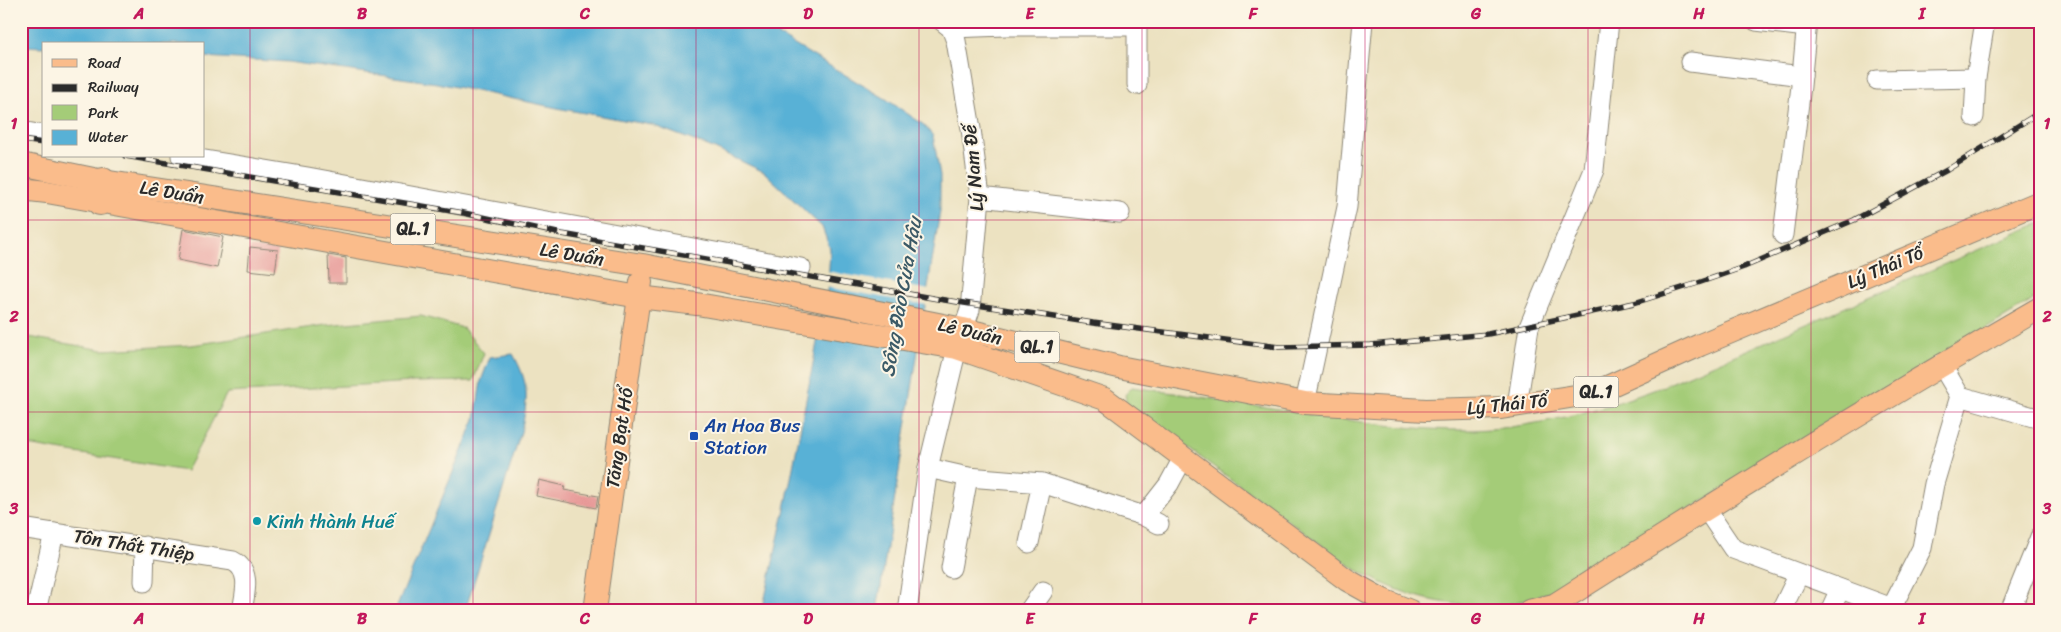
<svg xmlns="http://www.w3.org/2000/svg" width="2061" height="632" viewBox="0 0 2061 632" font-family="Sriracha,sans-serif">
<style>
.green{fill:#a4cc78;stroke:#687c52}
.water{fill:#58b1d6;stroke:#426e80}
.pier{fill:#ece2c1}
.building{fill:#e79997}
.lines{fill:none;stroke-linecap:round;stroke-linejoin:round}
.minor-casing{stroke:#8c8676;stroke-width:21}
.major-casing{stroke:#8c8676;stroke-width:24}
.highway-casing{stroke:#8c8676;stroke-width:28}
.minor{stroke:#fff;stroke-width:19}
.major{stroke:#fabc8b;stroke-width:22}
.highway{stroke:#fabc8b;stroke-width:26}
.rail-casing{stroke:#2b2b2b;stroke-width:5.5}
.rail{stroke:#fcf5e5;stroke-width:4;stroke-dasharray:11;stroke-linecap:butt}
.grid{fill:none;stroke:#c2185b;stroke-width:1;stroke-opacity:0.55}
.transit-dot{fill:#1a4fb4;stroke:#fcf5e5;stroke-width:2}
.culture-dot{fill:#0f9aa8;stroke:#fcf5e5;stroke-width:2}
.labels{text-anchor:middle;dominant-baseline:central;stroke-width:4;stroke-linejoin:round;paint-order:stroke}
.shield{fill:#fcf5e5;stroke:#6a6863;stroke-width:1}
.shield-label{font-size:18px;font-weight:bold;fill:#2b2b2b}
.street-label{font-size:19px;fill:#2b2b2b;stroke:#fcf5e5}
.transit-label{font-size:19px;fill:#164399;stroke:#fcf5e5;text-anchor:start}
.culture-label{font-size:19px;fill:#0d838f;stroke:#fcf5e5;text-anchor:start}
.water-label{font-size:20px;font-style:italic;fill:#3b5a67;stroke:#fcf5e5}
.neatline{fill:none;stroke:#c2185b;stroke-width:2}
.grid-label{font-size:16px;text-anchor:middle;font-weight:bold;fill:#c2185b}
</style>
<rect width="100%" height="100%" fill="#fcf5e5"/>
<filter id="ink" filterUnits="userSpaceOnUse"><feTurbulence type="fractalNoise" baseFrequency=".02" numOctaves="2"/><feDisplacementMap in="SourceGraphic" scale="10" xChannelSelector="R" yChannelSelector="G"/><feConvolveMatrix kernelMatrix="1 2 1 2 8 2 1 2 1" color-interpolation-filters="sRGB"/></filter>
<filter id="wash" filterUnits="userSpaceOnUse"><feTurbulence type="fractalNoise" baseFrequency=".0096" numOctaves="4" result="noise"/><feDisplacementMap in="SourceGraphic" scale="20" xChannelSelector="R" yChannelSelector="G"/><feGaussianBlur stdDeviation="1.12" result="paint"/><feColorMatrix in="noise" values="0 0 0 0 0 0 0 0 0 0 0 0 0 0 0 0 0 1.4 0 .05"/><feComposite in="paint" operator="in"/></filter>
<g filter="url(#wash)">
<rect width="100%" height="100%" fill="#ece2c1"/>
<g class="green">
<path d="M2040,223v73l-480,292c-19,7 -38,14 -58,17 -8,1 -16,0 -23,0 -47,0 -83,-13 -124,-36l-228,-165 -2,-9 7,-8c57,8 114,17 171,26 57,9 112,18 169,17 64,-2 128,-20 187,-42z"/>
<path d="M421,316l42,12 21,25 -11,28 -60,1 -186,11 -41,78 -165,-27v-110l8,3 74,13 89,-5 134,-20z"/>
</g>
<g class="water">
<path d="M21,21h733l132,78 38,26 9,11 7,39v36l-63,400h-115l25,-112 41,-214 2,-36 -8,-22 -58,-55 -51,-24 -61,-23 -90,-16 -125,-26 -149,-21 -84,-5v-13h-160v3l-23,-1z"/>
<path d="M513,354c17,30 15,45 8,78l-56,179h-70l80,-192 6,-38 9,-24z"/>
</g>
<path class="pier" d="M826,271l103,19 -2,15 -102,-18z"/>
<g id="blocks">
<g class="building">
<path d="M183,229l40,8 -6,31 -39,-8z"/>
<path d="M250,247l28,3 -3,23 -27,-3z"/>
<path d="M328,255l18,3v25h-17z"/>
<path d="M539,480l26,6 -1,4 34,6 -2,12 -60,-12z"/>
</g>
</g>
</g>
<g filter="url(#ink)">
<use href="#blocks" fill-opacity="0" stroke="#8c8676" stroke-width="1"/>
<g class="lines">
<g class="minor-casing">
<g id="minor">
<path d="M951,21v7l54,-2h132"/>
<path d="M1137,21v64"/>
<path d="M1756,21l50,6"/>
<path d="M1690,62l112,14"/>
<path d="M1877,80l99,-2"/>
<path d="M1974,117l2,-39 9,-57"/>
<path d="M21,131l23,4"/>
<path d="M181,156l127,21 493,91"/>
<path d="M980,197l140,16"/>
<path d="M1783,235l18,-149 6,-65"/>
<path d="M1960,396l80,23"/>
<path d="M1305,403l42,-196 16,-186"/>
<path d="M1517,406l12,-79 65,-157 15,-149"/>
<path d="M928,468l40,9 74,6 102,33 15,8"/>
<path d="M1706,509l27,40 159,59"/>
<path d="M1144,516l25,-32 14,-26"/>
<path d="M21,528l212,33c19,10 12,32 9,50"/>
<path d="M1029,543l13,-60"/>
<path d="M951,568l17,-91"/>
<path d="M144,582l1,-36"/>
<path d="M36,611l18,-78"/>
<path d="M907,611l21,-143 29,-120 13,-38 10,-113 -9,-68 -15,-88 -5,-13 -9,-7"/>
<path d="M1029,611l14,-20"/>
<path d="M1781,611l18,-37"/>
<path d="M1830,611l10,-22"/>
<path d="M1890,611l32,-63 12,-64 26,-88 -19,-32"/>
<path d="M2010,611l30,-74"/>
</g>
</g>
<g class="major-casing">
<g id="major">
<path d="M21,164l82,17 540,84 320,64 156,38 186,36 121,7 75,-2 93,-15 106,-48 340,-143"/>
<path d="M21,189l26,3 592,105 58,7 260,44 148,51 242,181 36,20 27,11"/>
<path d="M595,611l46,-329"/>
<path d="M1529,611l25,-6c160,-102 321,-202 486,-297"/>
</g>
</g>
<g class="highway-casing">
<path id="highway" d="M100,202l3,-21"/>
</g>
<use href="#minor" class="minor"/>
<use href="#major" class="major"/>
<use href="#highway" class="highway"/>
<g class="rail-casing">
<g id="rail">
<path d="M21,140l23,3"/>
<path d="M125,156l339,57 98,21 376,65 155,24 186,24 92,-2 117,-11 146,-31 64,-20 46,-16 110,-47 93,-50 93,-58"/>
</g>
</g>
<use href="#rail" class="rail"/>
</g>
</g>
<path class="grid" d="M250,21v590M473,21v590M696,21v590M919,21v590M1142,21v590M1365,21v590M1588,21v590M1811,21v590M21,220h2019M21,412h2019"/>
<rect class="transit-dot" x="689" y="431" width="10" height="10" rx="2.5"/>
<circle class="culture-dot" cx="257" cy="521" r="5"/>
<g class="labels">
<g class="shield">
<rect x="390.5" y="213.5" width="45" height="31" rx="4"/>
<rect x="1014.5" y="331.5" width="45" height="31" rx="4"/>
<rect x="1573.5" y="376.5" width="45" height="31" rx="4"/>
</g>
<g class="shield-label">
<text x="413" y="229">QL.1</text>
<text x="1037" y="347">QL.1</text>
<text x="1596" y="392">QL.1</text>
</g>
<g class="street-label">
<text transform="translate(973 168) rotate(-95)">Lý Nam Đế</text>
<text transform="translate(172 192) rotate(9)">Lê Duẩn</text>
<text transform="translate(572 254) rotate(9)">Lê Duẩn</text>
<text transform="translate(1885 267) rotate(-23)">Lý Thái Tổ</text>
<text transform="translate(970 331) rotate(13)">Lê Duẩn</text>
<text transform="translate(1507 404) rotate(-6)">Lý Thái Tổ</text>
<text transform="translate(619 438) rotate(-82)">Tăng Bạt Hổ</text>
<text transform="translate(134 545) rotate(9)">Tôn Thất Thiệp</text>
</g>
<g class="transit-label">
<text x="704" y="425">An Hoa Bus<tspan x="704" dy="22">Station</tspan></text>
</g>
<g class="culture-label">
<text x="267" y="521">Kinh thành Huế</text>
</g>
<g class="water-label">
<text transform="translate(901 297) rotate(-80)">Sông Đào Cửa Hậu</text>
</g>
</g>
<rect width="2061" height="632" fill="none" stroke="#fcf5e5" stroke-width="55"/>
<rect x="42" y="42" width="162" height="115" fill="#fcf5e5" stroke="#a8a49b"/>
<rect x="52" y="59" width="25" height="8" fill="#fabc8b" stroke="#a8a49b"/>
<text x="88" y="68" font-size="15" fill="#2b2b2b">Road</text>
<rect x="52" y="84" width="25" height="8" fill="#2b2b2b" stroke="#a8a49b"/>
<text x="88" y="92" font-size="15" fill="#2b2b2b">Railway</text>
<rect x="52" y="105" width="25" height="15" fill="#a4cc78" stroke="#a8a49b"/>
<text x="88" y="118" font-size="15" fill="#2b2b2b">Park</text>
<rect x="52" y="130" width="25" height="15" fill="#58b1d6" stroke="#a8a49b"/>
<text x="88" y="142" font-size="15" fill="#2b2b2b">Water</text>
<rect x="28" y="28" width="2006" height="576" class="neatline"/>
<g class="grid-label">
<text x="139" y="19">A</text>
<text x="362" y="19">B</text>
<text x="585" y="19">C</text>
<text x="808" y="19">D</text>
<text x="1030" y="19">E</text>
<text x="1253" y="19">F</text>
<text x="1476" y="19">G</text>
<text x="1699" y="19">H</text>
<text x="1922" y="19">I</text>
<text x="14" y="129">1</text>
<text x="2047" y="129">1</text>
<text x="14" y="322">2</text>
<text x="2047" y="322">2</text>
<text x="14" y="514">3</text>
<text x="2047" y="514">3</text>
<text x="139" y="624">A</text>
<text x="362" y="624">B</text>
<text x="585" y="624">C</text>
<text x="808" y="624">D</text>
<text x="1030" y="624">E</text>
<text x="1253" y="624">F</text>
<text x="1476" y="624">G</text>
<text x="1699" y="624">H</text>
<text x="1922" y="624">I</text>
</g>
</svg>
